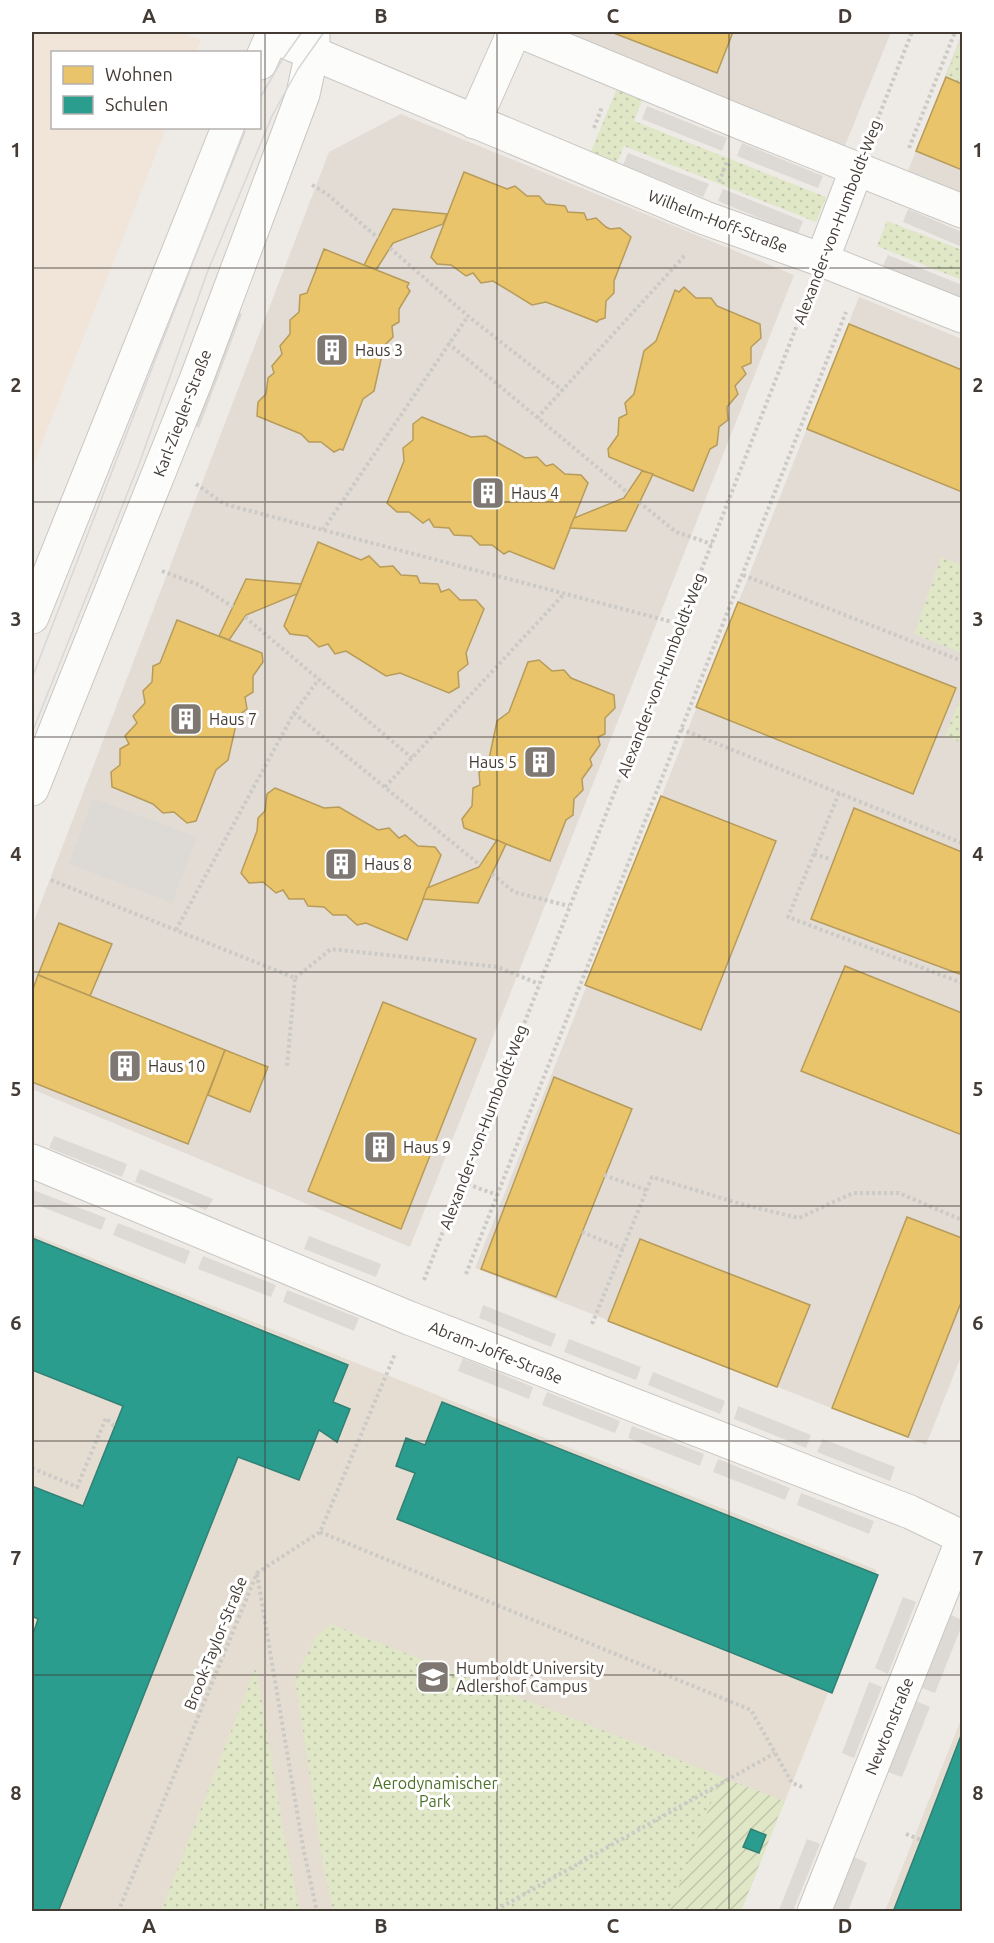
<svg xmlns="http://www.w3.org/2000/svg" width="994" height="1943" viewBox="0 0 994 1943" font-family="Ubuntu,sans-serif">
<style>
.residential{fill:#e2dcd4}
.commercial{fill:#f1e4d9}
.education{fill:#e5ddd2}
.grass{fill:url(#grass-dots)}
.garden{fill:url(#garden-furrows)}
.parking{fill:#dddad6}
.homes{fill:#e9c46a;stroke:#b79b5a;stroke-width:1.5}
.schools{fill:#2a9d8f;stroke:#328074;stroke-width:1.5}
.lines{fill:none;stroke-linecap:round;stroke-linejoin:round}
.street-casing{stroke:#cac7c3;stroke-width:35}
.path{stroke:#cccac6;stroke-width:4;stroke-dasharray:3 3;stroke-linecap:butt}
.street{stroke:#fcfcfb;stroke-width:33}
.tram{stroke:#d8d7d7;stroke-width:1.5}
.grid{fill:none;stroke:#433b34;stroke-width:1.5;stroke-opacity:0.55}
.labels{text-anchor:middle;dominant-baseline:central;stroke-width:6;stroke-linejoin:round;paint-order:stroke}
.street-label{font-size:16px;fill:#433b34;stroke:#fff}
.poi-label{font-size:16px;fill:#433b34;stroke:#fff;text-anchor:start}
.park-label{font-size:16px;fill:#4d712a;stroke:#fff}
.neatline{fill:none;stroke:#433b34;stroke-width:2}
.grid-label{font-size:20px;text-anchor:middle;font-weight:bold;fill:#433b34}
</style>
<defs>
<pattern id="grass-dots" width="8" height="8" patternUnits="userSpaceOnUse" patternTransform="scale(1.5)"><rect width="8" height="8" fill="#dfe7c7"/><path d="M2 2h.1M6 6h.1" fill="none" stroke="#c1c7ac" stroke-width="1.8" stroke-linecap="round"/></pattern>
<pattern id="garden-furrows" width="10" height="10" patternUnits="userSpaceOnUse" patternTransform="scale(1.5)"><rect width="10" height="10" fill="#dfe7c7"/><path d="M-1 1l2-2M0 10L10 0M9 11l2-2" fill="none" stroke="#c1c7ac"/></pattern>
</defs>
<rect width="100%" height="100%" fill="#eeeae6"/>
<g class="residential">
<path d="M557,32h334l-47,116z"/>
<path d="M962,33v160l-54,-22z"/>
<path d="M401,114l393,161 -384,972 -378,-158v-163l297,-774z"/>
<path d="M859,297l103,42v1015l-36,91 -451,-177z"/>
</g>
<path class="commercial" d="M32,32h146l23,8 -5,12h-144v76h114l-134,340z"/>
<g class="education">
<path d="M32,1234l845,336 -136,341h-709z"/>
<path d="M962,1717v194h-77z"/>
</g>
<g class="grass">
<path d="M962,36v48l-16,-7z"/>
<path d="M618,86l26,10 -10,25 192,76 -10,25 -192,-76 -10,24 -26,-11z"/>
<path d="M887,221l75,29v30l-85,-34z"/>
<path d="M941,557l21,8v88l-48,-19z"/>
<path d="M962,695v48l-17,-7z"/>
<path d="M331,1624l453,177 -43,110h-408l-10,-47 -28,-185 21,-42z"/>
<path d="M256,1667l27,161 17,83h-139z"/>
</g>
<path class="garden" d="M721,1777l63,24 -43,110 -72,1z"/>
<g class="parking">
<path d="M647,106l80,32 -5,13 -80,-32z"/>
<path d="M742,143l81,33 -5,12 -81,-32z"/>
<path d="M628,153l81,31 -6,13 -80,-32z"/>
<path d="M723,189l80,32 -5,13 -80,-33z"/>
<path d="M908,209l54,23v15l-59,-25z"/>
<path d="M888,255l74,30v15l-80,-32z"/>
<path d="M230,309l12,5 -43,114 -14,-6z"/>
<path d="M93,798l104,39 -25,66 -103,-39z"/>
<path d="M54,1136l73,28 -5,13 -73,-29z"/>
<path d="M140,1169l73,30 -7,11 -71,-28z"/>
<path d="M33,1190l73,28 -5,12 -69,-27z"/>
<path d="M118,1223l72,28 -5,13 -72,-29z"/>
<path d="M309,1236l72,28 -5,13 -72,-28z"/>
<path d="M203,1256l73,29 -5,12 -73,-28z"/>
<path d="M287,1290l72,28 -5,13 -71,-29z"/>
<path d="M483,1305l73,29 -5,13 -72,-29z"/>
<path d="M569,1339l72,28 -5,13 -72,-28z"/>
<path d="M463,1358l70,29 -4,12 -71,-28z"/>
<path d="M653,1372l72,29 -5,13 -72,-29z"/>
<path d="M547,1392l73,29 -5,12 -73,-28z"/>
<path d="M738,1406l73,29 -5,13 -72,-29z"/>
<path d="M632,1426l72,28 -4,12 -72,-28z"/>
<path d="M823,1439l72,28 -5,14 -73,-29z"/>
<path d="M718,1459l72,29 -5,12 -72,-28z"/>
<path d="M801,1493l73,28 -5,13 -72,-29z"/>
<path d="M903,1597l13,5 -28,72 -13,-6z"/>
<path d="M951,1615l11,5v5l-27,68 -13,-5z"/>
<path d="M869,1682l13,5 -28,71 -12,-5z"/>
<path d="M916,1701l14,6 -28,70 -14,-5z"/>
<path d="M807,1839l13,5 -27,67h-9l-5,-1z"/>
<path d="M854,1857l13,6 -19,48h-16z"/>
</g>
<g class="homes">
<path d="M611,32h122l-16,41z"/>
<path d="M946,77l16,7v86l-46,-19z"/>
<path d="M464,172l43,17 8,-3 12,10h12l7,8 19,2 3,6 16,1 3,7 9,-2 10,9 4,2 10,-1 11,9 -17,44v12l-8,8 -1,17 -6,2 -2,2 -51,-20 -14,3 -39,-24 -12,2 -8,-10 -7,3 -15,-11 -14,-1 -6,-7z"/>
<path d="M393,209l54,5 -4,10 -50,19 -17,27 -12,-5z"/>
<path d="M324,249l85,34 -2,4 3,4 -11,18v13l-7,4 1,11 -9,9 -10,45 -11,8 -20,51 -3,-1 -6,3 -13,-10h-12l-8,-8 -44,-18 1,-14 8,-8 2,-16 6,-5 -2,-7 10,-12 -2,-8 10,-12v-14l9,-8 1,-17 7,-2z"/>
<path d="M684,287l12,11h15l6,8 43,18 1,14 -10,9v16l-9,4 4,7 -11,12 3,8 -11,13 1,13 -9,7 -2,18 -7,4 -17,42 -84,-34 -1,-8 10,-14 1,-17 8,-4 -2,-11 9,-9 10,-43 12,-10 19,-51 4,2z"/>
<path d="M849,324l113,46v122l-155,-63z"/>
<path d="M422,417l49,20 15,-1 39,22 12,-1 9,9 7,-2 12,10 16,1 7,8 -34,86 -45,-18 -5,3 -12,-9h-12l-9,-9 -17,-1 -5,-7 -15,-1 -5,-8 -6,4 -14,-11h-12l-10,-9 17,-42 -1,-13 10,-8v-16z"/>
<path d="M642,471l11,3 -27,57 -56,-3 4,-10 50,-20z"/>
<path d="M318,542l43,18 8,-4 11,11 13,-1 8,9 16,1 3,7 18,1 3,8 8,-3 11,11h16l8,9 -18,44 2,11 -10,8 1,15 -10,6 -49,-20 -14,3 -40,-25 -11,3 -7,-10 -9,3 -12,-11 -17,-2 -6,-8z"/>
<path d="M246,579l55,5 -4,10 -51,21 -17,25 -10,-4z"/>
<path d="M738,602l218,86 -43,106 -217,-87z"/>
<path d="M177,620l85,33 1,9 -10,14v16l-8,5 2,12 -9,7 -10,44 -12,10 -20,51 -9,2 -13,-11 -11,1 -10,-9 -41,-17 -1,-15 9,-7v-16l9,-5 -4,-8 12,-13 -4,-7 12,-13 -2,-12 9,-9 1,-16 7,-3z"/>
<path d="M539,660l13,11 12,-1 7,8 43,17 1,13 -10,10v16l-7,3 2,8 -10,14 2,6 -10,14 1,11 -9,9 -1,16 -7,5 -16,41 -86,-33 -2,-9 10,-13 1,-18 7,-3 -1,-13 9,-8 9,-43 12,-9 19,-50z"/>
<path d="M275,788l49,20 15,-1 39,23 11,-2 10,10 6,-3 13,11 17,1 6,8 -34,85 -41,-17 -9,2 -11,-10h-13l-9,-8 -16,-1 -4,-7h-15l-6,-9 -7,3 -13,-11 -14,1 -8,-10 16,-42 1,-13 7,-7 2,-17z"/>
<path d="M661,796l115,45 -75,189 -116,-45z"/>
<path d="M854,808l108,44v123l-151,-56z"/>
<path d="M497,840l9,4 -28,59 -55,-4 4,-11 52,-21z"/>
<path d="M59,923l53,21 -22,52 -52,-21z"/>
<path d="M845,966l117,47v122l-161,-64z"/>
<path d="M38,975l187,75 -37,94 -156,-62v-90z"/>
<path d="M383,1002l93,37 -75,190 -93,-38z"/>
<path d="M225,1050l43,17 -18,45 -42,-17z"/>
<path d="M554,1077l78,32 -76,188 -75,-28z"/>
<path d="M907,1217l55,21v62l-54,137 -76,-29z"/>
<path d="M640,1239l170,66 -33,82 -169,-66z"/>
</g>
<g class="schools">
<path d="M32,1238l316,127 -15,37 17,7 -13,33 -18,-12 -20,50 -61,-23 -180,455h-26v-275l6,-18 -6,-3v-130l51,20 40,-100 -91,-36z"/>
<path d="M442,1402l436,173 -46,118 -435,-174 18,-46 -19,-7 10,-28 19,7z"/>
<path d="M962,1733v179h-69l28,-72z"/>
<path d="M751,1829l15,6 -7,18 -16,-6z"/>
</g>
<g class="lines">
<g class="street-casing">
<g id="street">
<path d="M522,32l220,91 220,88"/>
<path d="M272,36l433,182 117,42 140,56"/>
<path d="M260,63l12,-27 5,-4"/>
<path d="M474,122l40,-90"/>
<path d="M822,260l35,-92"/>
<path d="M32,617l196,-489"/>
<path d="M32,789l164,-409 107,-286 10,-46v-16"/>
<path d="M32,1161l377,157 501,194 52,25"/>
<path d="M814,1912l148,-371"/>
</g>
</g>
<g class="path">
<path d="M594,128l8,-21"/>
<path d="M873,131l39,-99"/>
<path d="M909,148l46,-116"/>
<path d="M719,182l8,-21"/>
<path d="M312,185l15,9 51,44"/>
<path d="M390,248l78,68 94,74"/>
<path d="M448,343l180,150"/>
<path d="M537,418l149,-164"/>
<path d="M196,484l28,20 456,120"/>
<path d="M639,502l37,30 36,12"/>
<path d="M323,530l145,-214"/>
<path d="M162,571l37,14 34,22"/>
<path d="M743,575l219,86"/>
<path d="M245,617l167,141"/>
<path d="M294,713l186,152"/>
<path d="M681,729l281,114"/>
<path d="M385,787l179,-193"/>
<path d="M839,793l-51,124 174,66"/>
<path d="M814,854l16,5"/>
<path d="M492,874l22,18 55,14"/>
<path d="M51,880l244,98 -8,88"/>
<path d="M176,930l118,-217 25,-34"/>
<path d="M295,978l36,-29 167,18 41,17"/>
<path d="M604,1175l42,15"/>
<path d="M462,1182l35,13"/>
<path d="M582,1232l41,17"/>
<path d="M466,1274l380,-962"/>
<path d="M424,1280l384,-983"/>
<path d="M592,1324l60,-147 89,27 58,14 54,-25h46l63,27"/>
<path d="M32,1468l45,19 29,-69 9,9"/>
<path d="M320,1532l431,178 41,73 10,4"/>
<path d="M257,1574l46,273 14,65"/>
<path d="M32,1635v1"/>
<path d="M906,1834l15,6"/>
<path d="M496,1910l279,-157"/>
<path d="M118,1912l139,-339 63,-41 75,-178"/>
</g>
<use href="#street" class="street"/>
<g class="tram">
<path d="M260,98l22,-38 20,-28"/>
<path d="M32,678l213,-550"/>
<path d="M32,733l107,-269 68,-191 65,-157 26,-47 26,-37"/>
</g>
</g>
<path class="grid" d="M265,32v1880M497,32v1880M729,32v1880M32,268h930M32,502h930M32,737h930M32,972h930M32,1206h930M32,1441h930M32,1675h930"/>
<defs>
<g id="building-square" transform="scale(1.725)"><rect x="-9" y="-9" width="18" height="18" rx="4" fill="#7f7872" stroke="#fff"/><path d="M-4-6H4V6H1V3H-1V6H-4ZM-2.5-4.3h1.7v1.8h-1.7ZM.8-4.3h1.7v1.8H.8ZM-2.5-1h1.7V.8h-1.7ZM.8-1h1.7V.8H.8Z" fill="#fff"/></g>
<g id="university-square" transform="scale(1.725)"><rect x="-9" y="-9" width="18" height="18" rx="4" fill="#7f7872" stroke="#fff"/><path d="M0-5L7-2L0 1L-7-2ZM-4 1L0 2.5L4 1V4Q0 6-4 4Z" fill="#fff"/></g>
</defs>
<g fill-rule="evenodd">
<use href="#building-square" x="332" y="350"/>
<use href="#building-square" x="488" y="493"/>
<use href="#building-square" x="186" y="719"/>
<use href="#building-square" x="540" y="762"/>
<use href="#building-square" x="341" y="864"/>
<use href="#building-square" x="125" y="1066"/>
<use href="#building-square" x="380" y="1147"/>
<use href="#university-square" x="433" y="1677"/>
</g>
<g class="labels">
<g class="street-label">
<text transform="translate(718 221) rotate(21)">Wilhelm-Hoff-Straße</text>
<text transform="translate(837 222) rotate(-69)">Alexander-von-Humboldt-Weg</text>
<text transform="translate(182 413) rotate(-69)">Karl-Ziegler-Straße</text>
<text transform="translate(661 675) rotate(-69)">Alexander-von-Humboldt-Weg</text>
<text transform="translate(483 1127) rotate(-69)">Alexander-von-Humboldt-Weg</text>
<text transform="translate(496 1352) rotate(22)">Abram-Joffe-Straße</text>
<text transform="translate(215 1643) rotate(-68)">Brook-Taylor-Straße</text>
<text transform="translate(889 1726) rotate(-68)">Newtonstraße</text>
</g>
<g class="poi-label">
<text x="355" y="350">Haus 3</text>
<text x="511" y="493">Haus 4</text>
<text x="209" y="719">Haus 7</text>
<text x="517" y="762" text-anchor="end">Haus 5</text>
<text x="364" y="864">Haus 8</text>
<text x="148" y="1066">Haus 10</text>
<text x="403" y="1147">Haus 9</text>
<text x="456" y="1668">Humboldt University<tspan x="456" dy="18">Adlershof Campus</tspan></text>
</g>
<g class="park-label">
<text x="435" y="1783">Aerodynamischer<tspan x="435" dy="18">Park</tspan></text>
</g>
</g>
<rect width="994" height="1943" fill="none" stroke="#ffffff" stroke-width="66"/>
<rect x="51" y="51" width="210" height="78" fill="#ffffff" stroke="#b4b1ae" stroke-width="1.5"/>
<rect x="63" y="66" width="30" height="18" fill="#e9c46a" stroke="#b4b1ae" stroke-width="1.5"/>
<text x="105" y="81" font-size="18" fill="#433b34">Wohnen</text>
<rect x="63" y="96" width="30" height="18" fill="#2a9d8f" stroke="#b4b1ae" stroke-width="1.5"/>
<text x="105" y="111" font-size="18" fill="#433b34">Schulen</text>
<rect x="33" y="33" width="928" height="1877" class="neatline"/>
<g class="grid-label">
<text x="149" y="23">A</text>
<text x="381" y="23">B</text>
<text x="613" y="23">C</text>
<text x="845" y="23">D</text>
<text x="16" y="157">1</text>
<text x="978" y="157">1</text>
<text x="16" y="392">2</text>
<text x="978" y="392">2</text>
<text x="16" y="626">3</text>
<text x="978" y="626">3</text>
<text x="16" y="861">4</text>
<text x="978" y="861">4</text>
<text x="16" y="1096">5</text>
<text x="978" y="1096">5</text>
<text x="16" y="1330">6</text>
<text x="978" y="1330">6</text>
<text x="16" y="1565">7</text>
<text x="978" y="1565">7</text>
<text x="16" y="1800">8</text>
<text x="978" y="1800">8</text>
<text x="149" y="1933">A</text>
<text x="381" y="1933">B</text>
<text x="613" y="1933">C</text>
<text x="845" y="1933">D</text>
</g>
</svg>
